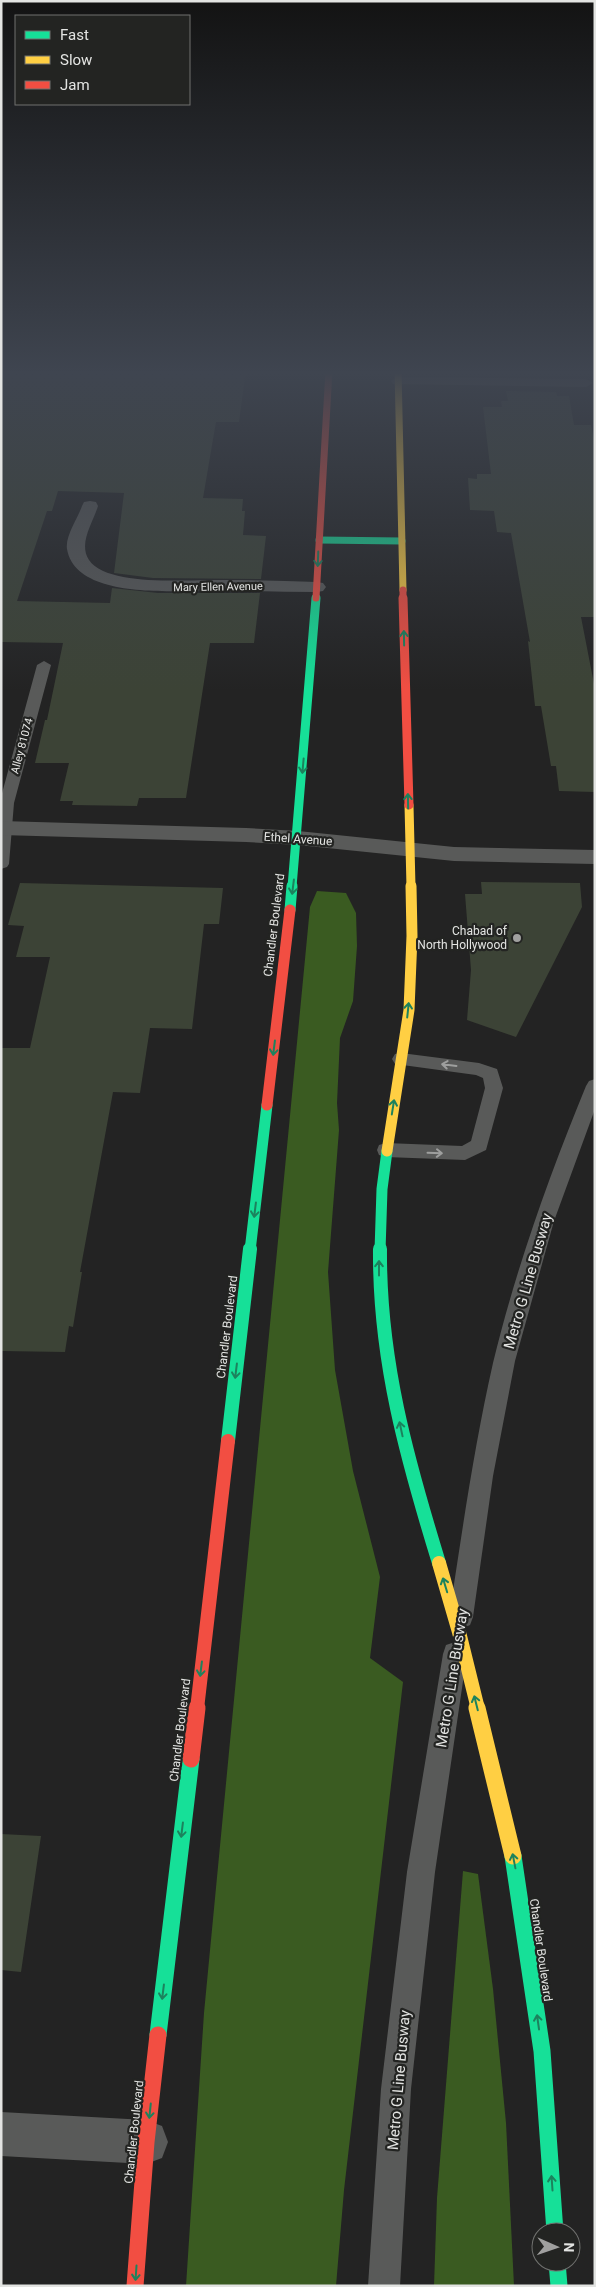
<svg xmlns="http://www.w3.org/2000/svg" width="596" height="2287" viewBox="0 0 596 2287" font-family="Roboto,sans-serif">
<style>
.forest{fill:#3a5b21}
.building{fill:#3c4336}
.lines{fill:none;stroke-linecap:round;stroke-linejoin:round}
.lane{fill:#595a59;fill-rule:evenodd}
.street{fill:#595a59;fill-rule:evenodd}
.fast-far4{stroke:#16e098;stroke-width:7}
.fast-far3{stroke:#16e098;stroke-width:9}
.fast-far2{stroke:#16e098;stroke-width:11}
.fast-far1{stroke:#16e098;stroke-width:14}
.fast{stroke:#16e098;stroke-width:17}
.slow-far4{stroke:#ffcf43;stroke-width:7}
.slow-far3{stroke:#ffcf43;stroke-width:9}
.slow-far2{stroke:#ffcf43;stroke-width:11}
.slow-far1{stroke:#ffcf43;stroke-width:14}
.slow{stroke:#ffcf43;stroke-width:17}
.jam-far4{stroke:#f24e42;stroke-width:7}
.jam-far3{stroke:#f24e42;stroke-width:9}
.jam-far2{stroke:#f24e42;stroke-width:11}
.jam-far1{stroke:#f24e42;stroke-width:14}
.jam{stroke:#f24e42;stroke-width:17}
.oneway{stroke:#1c825d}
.oneway2{stroke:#9e9f9e}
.poi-dot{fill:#a0a09f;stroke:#232422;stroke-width:2}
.labels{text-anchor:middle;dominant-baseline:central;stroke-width:4.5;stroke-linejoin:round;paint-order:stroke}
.far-street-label{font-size:11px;fill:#e3e4e2;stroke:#232422}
.street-label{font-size:12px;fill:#e3e4e2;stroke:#232422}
.poi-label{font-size:12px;fill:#e3e4e2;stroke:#232422;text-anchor:end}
.near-street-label{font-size:15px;fill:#e3e4e2;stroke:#232422}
</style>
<rect width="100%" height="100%" fill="#232323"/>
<g class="forest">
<path d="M317,891l29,2 10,20 1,33 -4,55 -13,37 -3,65 2,27 -11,142 7,98 18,101 27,106 -10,81 33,24 -59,508 -8,96h-150l18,-273 106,-1106z"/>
<path d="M463,1871l15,3 15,115 13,134 8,163h-80l3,-88z"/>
</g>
<g class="building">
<path d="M1,370h13l9,5 11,-5h212l-7,52h-23l-13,76 40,1 -1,12h3l-2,24 23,1 -5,43 -108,-1 -39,-5 10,-80 -66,-2 -6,20h-5l-30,90 93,2 2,-15 46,5h102l-6,50h-44l-24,155h-47l-2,8 -65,-1 1,-4h-13l9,-38h-34l10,-43h2l16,-77 -62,-1z"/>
<path d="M506,391l50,1 1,4h12l5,29h17l4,18v174h-14l14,72v103l-36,-1 -3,-25h-5l-10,-60h-6l-7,-65 2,1 -19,-109 -14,-1 -3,-21 -24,-1 -2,-32 9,1v-5h14l-8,-67h19l-1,-6h7z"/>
<path d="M481,882l99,1 2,24 -66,130 -49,-17 4,-50 -6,-76h17z"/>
<path d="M20,883l203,5 -4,36h-15l-12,105 -42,-1 -10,65 -27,-1 -33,180h2l-9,55 -4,-1 -4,26 -64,-1v-303h29l20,-91h-34l8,-31 -16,-1z"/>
<path d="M1,1834l40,2 -20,136 -20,-2z"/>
</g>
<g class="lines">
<g class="lane">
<path d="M44,661l7,4 -37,138 -5,61 -2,3 -6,2v-72l36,-132z"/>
<path d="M401,1053l78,10 18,6 6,19 -17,62 -21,10 -79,-3 -7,-2 -2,-5 2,-5 7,-2 76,3 9,-5 14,-53 -2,-10 -7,-3 -81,-11 -3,-5 3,-5z"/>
<path d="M595,1079v30l-41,112 -39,140 -22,115 -20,141 -3,8 -9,4 -9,-4 -3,-8c13,-85 25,-170 44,-254 23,-95 56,-187 93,-277l3,-5z"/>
<path d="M455,1642l9,3 3,9 -32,218 -24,217 -11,197h-32l13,-197 26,-217 36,-218 3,-9z"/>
</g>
<g class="street">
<path d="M398,377l188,2 7,4 -7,4 -193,-3 -2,-3z"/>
<path d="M90,501l6,1 2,4c-5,17 -20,37 -9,54 19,28 106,19 136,20 31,0 61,1 92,2l6,1 3,4 -3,4 -6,1c-32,0 -64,-1 -95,-2 -39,0 -146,12 -155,-41 -2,-13 11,-31 15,-43l2,-4z"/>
<path d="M1,821l245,7 52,3 156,16 141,3v14l-141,-3 -156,-16 -52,-3 -245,-7z"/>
<path d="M1,2112l145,8 16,6 6,16 -6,16 -16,6 -145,-8z"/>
</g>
<path class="fast-far4" d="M319,540l83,1"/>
<path class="fast-far3" d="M292,887l24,-289"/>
<g class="fast-far2">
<path d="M290,910l2,-24"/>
<path d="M250,1251l17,-146"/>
<path d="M380,1251l2,-62 5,-38"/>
</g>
<g class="fast-far1">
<path d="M380,1249c-1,111 27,210 59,314"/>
<path d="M228,1441l22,-192"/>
</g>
<g class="fast">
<path d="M513,1856l29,195 13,181"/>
<path d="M158,2035l33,-276"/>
<path d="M557,2262l2,24"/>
</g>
<path class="slow-far4" d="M398,370l5,220"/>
<path class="slow-far3" d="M409,805l2,82"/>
<path class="slow-far2" d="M387,1151l22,-141 3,-74 -1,-50"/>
<path class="slow-far1" d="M439,1563l20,69 19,77"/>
<path class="slow" d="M477,1708l36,148"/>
<g class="jam-far4">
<path d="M403,590v9"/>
<path d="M316,598l13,-228"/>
</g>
<path class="jam-far3" d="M403,598l6,207"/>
<path class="jam-far2" d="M267,1105l23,-195"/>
<path class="jam-far1" d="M197,1709l31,-268"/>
<g class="jam">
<path d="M191,1759l6,-51"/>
<path d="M135,2286l11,-144 12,-107"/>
</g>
</g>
<defs><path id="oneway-shaft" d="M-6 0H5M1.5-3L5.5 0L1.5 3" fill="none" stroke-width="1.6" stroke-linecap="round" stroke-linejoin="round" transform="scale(1.25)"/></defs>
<g class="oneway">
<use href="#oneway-shaft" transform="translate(318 559) rotate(92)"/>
<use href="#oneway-shaft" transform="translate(404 638) rotate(-91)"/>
<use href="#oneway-shaft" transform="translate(303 766) rotate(95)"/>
<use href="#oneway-shaft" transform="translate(408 801) rotate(-91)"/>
<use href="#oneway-shaft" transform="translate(293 887) rotate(97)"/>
<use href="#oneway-shaft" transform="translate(408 1010) rotate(-84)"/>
<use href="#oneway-shaft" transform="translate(274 1048) rotate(97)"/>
<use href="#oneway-shaft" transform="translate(393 1107) rotate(-81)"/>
<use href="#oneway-shaft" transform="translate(255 1210) rotate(97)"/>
<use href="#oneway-shaft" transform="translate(379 1268) rotate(-90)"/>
<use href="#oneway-shaft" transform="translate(236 1371) rotate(97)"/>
<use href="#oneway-shaft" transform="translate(401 1429) rotate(-102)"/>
<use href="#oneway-shaft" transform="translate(445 1585) rotate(-107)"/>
<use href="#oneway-shaft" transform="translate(201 1669) rotate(97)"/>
<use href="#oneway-shaft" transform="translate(476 1703) rotate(-104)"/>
<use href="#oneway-shaft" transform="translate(182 1830) rotate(97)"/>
<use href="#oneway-shaft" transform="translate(514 1861) rotate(-101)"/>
<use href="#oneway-shaft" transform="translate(163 1992) rotate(97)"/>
<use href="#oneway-shaft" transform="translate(538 2022) rotate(-98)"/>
<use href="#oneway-shaft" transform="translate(150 2111) rotate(96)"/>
<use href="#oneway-shaft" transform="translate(552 2183) rotate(-94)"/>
<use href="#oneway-shaft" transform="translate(136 2273) rotate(94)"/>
</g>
<g class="oneway2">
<use href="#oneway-shaft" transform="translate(449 1065) rotate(-173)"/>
<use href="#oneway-shaft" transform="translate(435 1153) rotate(2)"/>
</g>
<linearGradient id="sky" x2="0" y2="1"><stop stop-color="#131313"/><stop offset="0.54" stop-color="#3f4550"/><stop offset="1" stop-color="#3f4550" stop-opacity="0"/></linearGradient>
<rect width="596" height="691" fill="url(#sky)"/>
<circle class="poi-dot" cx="517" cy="938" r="5"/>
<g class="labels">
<g class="far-street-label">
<text transform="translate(218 587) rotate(-1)">Mary Ellen Avenue</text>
<text transform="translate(22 746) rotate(-75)">Alley 81074</text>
</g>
<g class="street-label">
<text transform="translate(298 839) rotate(4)">Ethel Avenue</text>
<text transform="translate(274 925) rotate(-83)">Chandler Boulevard</text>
<text transform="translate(227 1327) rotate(-83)">Chandler Boulevard</text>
<text transform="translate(180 1730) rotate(-83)">Chandler Boulevard</text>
<text transform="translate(541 1950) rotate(82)">Chandler Boulevard</text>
<text transform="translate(134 2132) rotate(-84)">Chandler Boulevard</text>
</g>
<g class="poi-label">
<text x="507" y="931">Chabad of<tspan x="507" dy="14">North Hollywood</tspan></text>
</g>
<g class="near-street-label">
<text transform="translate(528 1281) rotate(-74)">Metro G Line Busway</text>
<text transform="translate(452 1678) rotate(-81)">Metro G Line Busway</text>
<text transform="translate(399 2080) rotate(-85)">Metro G Line Busway</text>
</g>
</g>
<rect width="596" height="2287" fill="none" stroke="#e3e4e2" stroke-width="5"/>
<rect x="15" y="15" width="175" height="90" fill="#232422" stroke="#70716f"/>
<rect x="25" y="31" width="25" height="8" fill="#16e098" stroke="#70716f"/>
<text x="60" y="40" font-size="15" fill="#e3e4e2">Fast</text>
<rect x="25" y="56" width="25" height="8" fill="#ffcf43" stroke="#70716f"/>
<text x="60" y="65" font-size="15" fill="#e3e4e2">Slow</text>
<rect x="25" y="81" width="25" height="8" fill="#f24e42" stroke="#70716f"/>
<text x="60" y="90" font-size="15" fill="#e3e4e2">Jam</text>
<g transform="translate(556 2247) rotate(92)"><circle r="24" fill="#232422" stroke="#70716f"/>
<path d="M0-4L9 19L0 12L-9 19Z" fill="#a0a09f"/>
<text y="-8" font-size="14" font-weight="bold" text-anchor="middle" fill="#e3e4e2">N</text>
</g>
</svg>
